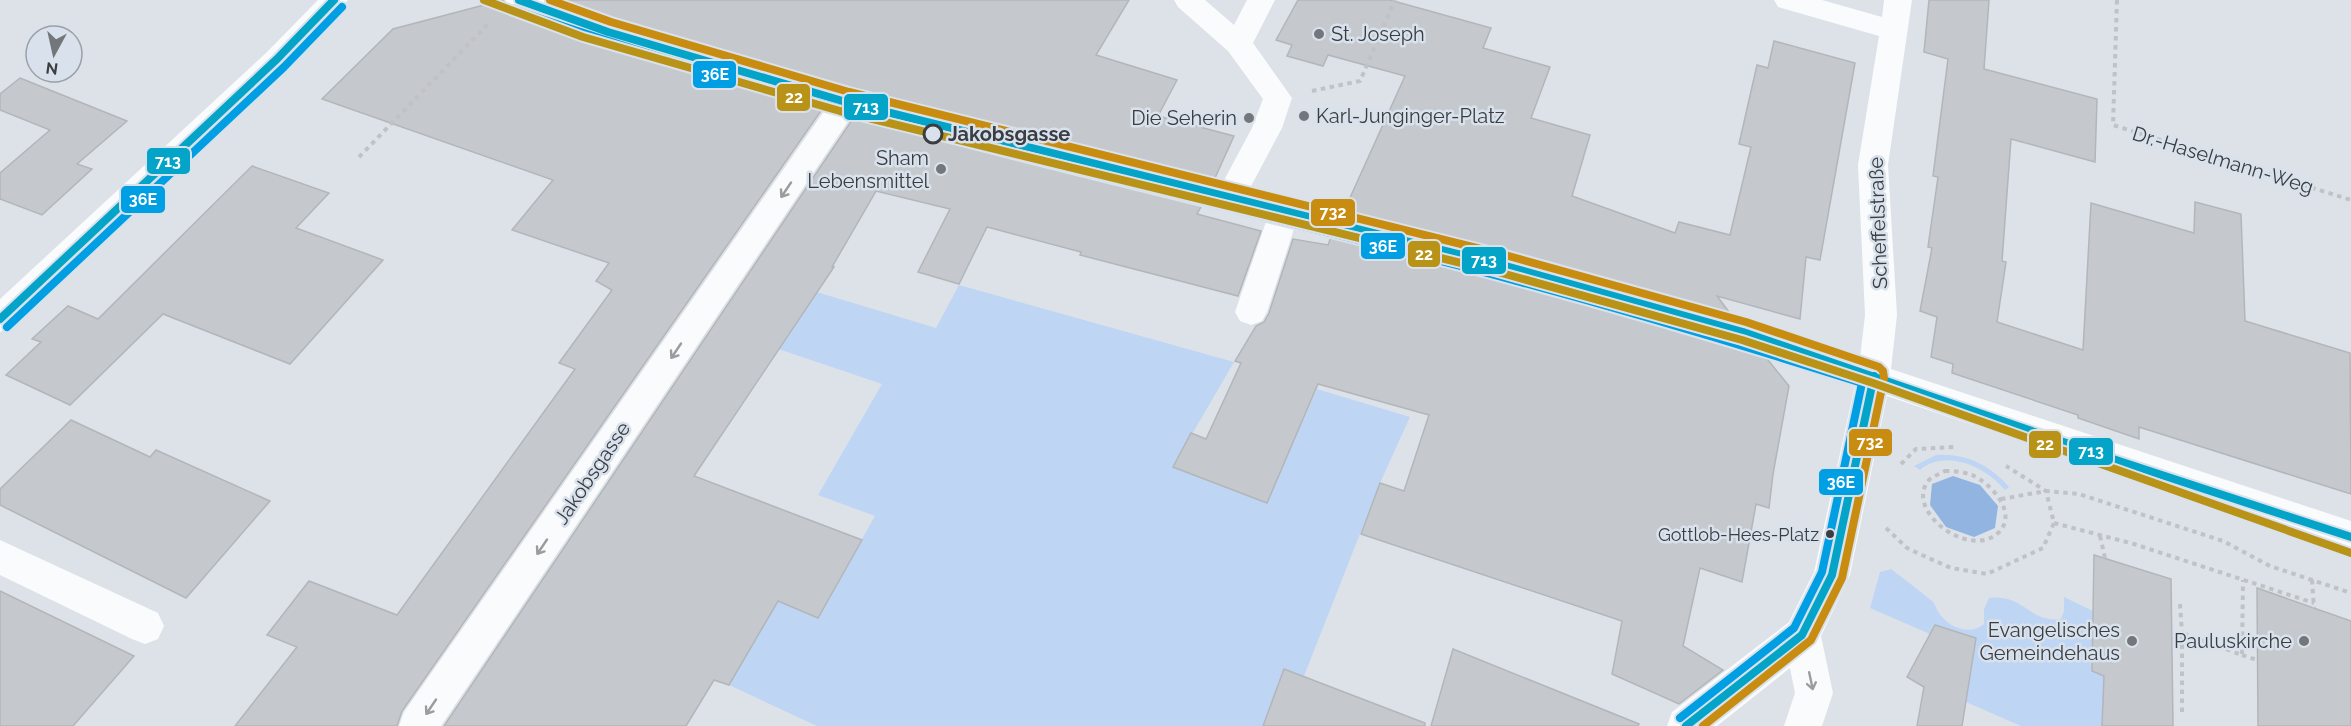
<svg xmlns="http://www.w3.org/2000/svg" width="2351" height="726" viewBox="0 0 2351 726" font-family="Raleway,sans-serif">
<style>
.green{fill:#bfd5f4}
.water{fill:#91b4e1}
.building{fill:#c5c9cd;stroke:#b2b6ba;stroke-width:1.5}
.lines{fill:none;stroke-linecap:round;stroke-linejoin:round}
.path{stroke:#c0c2c5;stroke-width:4;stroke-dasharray:4.5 4.5;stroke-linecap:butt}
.minor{fill:#fafbfc;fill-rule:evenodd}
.bus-1-casing{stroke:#d9e2ec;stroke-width:12}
.bus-2-casing{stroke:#d9e2ec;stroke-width:12}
.bus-3-casing{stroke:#d9e2ec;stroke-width:12}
.bus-1{stroke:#03a4c7;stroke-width:8}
.bus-2{stroke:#009ee2;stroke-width:8}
.bus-3{stroke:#c88c10;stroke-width:8}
.tram-1-casing{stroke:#d9e2ec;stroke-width:12}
.tram-1{stroke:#b89317;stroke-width:8}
.oneway{stroke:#9a9c9e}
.poi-dot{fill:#73777b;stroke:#d9e2ec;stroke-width:2}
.stop-dot{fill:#d9e2ec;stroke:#3a3d41;stroke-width:3}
.bus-dot{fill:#3a3d41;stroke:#d9e2ec;stroke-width:2}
.labels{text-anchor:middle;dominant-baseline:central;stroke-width:5;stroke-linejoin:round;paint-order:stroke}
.bus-label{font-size:18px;fill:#3a3d41;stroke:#d9e2ec;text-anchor:end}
.poi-label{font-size:20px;fill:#3a3d41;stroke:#d9e2ec;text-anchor:end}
.stop-label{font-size:20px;font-weight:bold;fill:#3a3d41;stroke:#d9e2ec;text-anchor:start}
.street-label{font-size:20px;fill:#3a3d41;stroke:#d9e2ec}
.line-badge{stroke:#d9e2ec;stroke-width:2}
.badge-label{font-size:16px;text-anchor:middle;font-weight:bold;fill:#fff}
</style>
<rect width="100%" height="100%" fill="#dde2e8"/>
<g class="green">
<path d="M754,273l182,55 23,-43 275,77 -61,105 94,36 50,-114 93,28 -30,66 -76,193 -20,-7 -21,57h-446l-88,-41 49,-84 40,16 57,-101 -57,-21 64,-111 -166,-56z"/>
<path d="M1936,455c30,-2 54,10 73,32l-4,3c-19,-23 -59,-42 -85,-20l-6,-4z"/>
<path d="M1891,569c14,11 28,21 41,32 4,4 4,8 7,12 10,15 31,23 45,11v-15l5,-11c36,-4 39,25 72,21l3,-8v-14l29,14 -1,60 12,5 -2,50h-81l-55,-24 10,-64 -41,-13 -5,9 -60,-26 10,-36z"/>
</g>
<path class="water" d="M1953,476l27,9 18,21 -3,22 -21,9 -28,-10 -16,-22 2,-21z"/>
<g class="building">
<path d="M503,0l5,9 89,32 226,67 -421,603 -5,15h-162l62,-79 -30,-12 42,-54 88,34 178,-246 -16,-6 53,-73 -16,-9 13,-18 -97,-33 41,-50 -231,-81 71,-70z"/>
<path d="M554,0h575l-33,55 81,25 -19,36 76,20 -20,44 -367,-91 -229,-66z"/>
<path d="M1298,0h92l101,28 -8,20 67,19 -19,51 59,17 -18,61 103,37 4,-11 51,13 21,-88 -12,-3 18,-79 11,3 6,-27 81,22 -35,197 -14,-3 -6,62 -83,-23 12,16 -226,-62 -159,-39 61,-135 -77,-21 -5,11 -36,-10 5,-11 -16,-5z"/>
<path d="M1929,0h60l-5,69 113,30 -2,63 -84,-23 -9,122 4,1 -9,60 86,28 8,-147 103,30 1,-31 46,12 4,107 105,32 1,141 -212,-67v12l-61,-21v-3l-126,-42 1,-9 -22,-7 6,-40 -17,-6 12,-63 -4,-1 10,-70 -5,-1 15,-117 -24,-7z"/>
<path d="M20,78l107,43 -50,43 15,5 -50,46 -42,-16v-26l50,-43 -50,-20v-16z"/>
<path d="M854,117l348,88 -5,9 64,17 -23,65 -158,-41 1,-3 -94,-25 -28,57 -41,-12 32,-63 -74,-18 -44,76h2l-140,209 168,64 -44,78 -40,-17 -49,84 -15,-5 -28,46h-242z"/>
<path d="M252,166l77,27 -33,35 87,32 -93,104 -127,-50 -93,91 -64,-30 35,-33 -9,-3 36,-33 30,13z"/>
<path d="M1331,237l170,43 263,75 25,31 -16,88 -4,34 -13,-4 -14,78 -42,-14 -17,78 40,24 -44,34 -67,-30 10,-53 -261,-87 19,-51 24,8 25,-76 -111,-31 -51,119 -94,-36 18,-34 15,6 35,-76 -6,-2 21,-35 8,-4 5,-9 24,-74 35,6z"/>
<path d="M71,420l79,37 6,-7 114,51 -84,97 -186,-93v-16z"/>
<path d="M2094,555l77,24 2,147h-71l2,-50 -12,-5z"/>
<path d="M2257,588l94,33v105h-93z"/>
<path d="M0,591l134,65 -61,70h-73z"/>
<path d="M1935,625l41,13 -14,88h-45l7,-39 -17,-10z"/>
<path d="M1453,649l186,75 -1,2h-207z"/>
<path d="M1284,669l141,54v3h-162z"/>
</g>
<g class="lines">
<g class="path">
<path d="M2117,0l-4,125 238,75"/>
<path d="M1312,91l48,-10 35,-81"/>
<path d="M359,157l132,-136"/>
<path d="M1901,464l15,-15 38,-2"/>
<path d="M1945,471c9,0 19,1 27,4 19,8 47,39 26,58 -29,27 -95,-23 -69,-53 4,-4 11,-6 16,-9z"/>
<path d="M2001,499l45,-8 33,3 144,47 47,25 81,27"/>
<path d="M2054,523l80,21 180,59"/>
<path d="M1886,528l21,20 17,8 27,12 36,6 56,-26 11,-25 -8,-32 -40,-25"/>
<path d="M2100,536l5,22"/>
<path d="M2312,580l2,28"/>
<path d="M2180,604l2,29"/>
<path d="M2242,655l15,5"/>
<path d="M2182,712v-79l60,22 1,-75"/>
</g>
<g class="minor">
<path d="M318,0h30l-61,66 -276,262 -11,4v-33l267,-247z"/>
<path d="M505,0h42l70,25 229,66 376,93 30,-56 11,-29 -35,-48 -50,-44 -4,-7h31l29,25 13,-25h28l-22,43 39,55 -10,30 -33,62 253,62 241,66 117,40 5,-43 -7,-150 21,-129 -101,-29 -4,-7h48l60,17 2,-17h28l-24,165 9,150 -6,54 460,152v32l-464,-157 -37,179 -29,61 12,57 -11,33h-38l11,-33 -5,-25 -73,58h-50l5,-14 117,-90 25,-50 41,-187 -112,-40 -241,-67 -207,-52 -28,86 -5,9 -11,4 -11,-4 -5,-9 32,-93 -414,-105 -412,612h-42l5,-14 423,-605 -229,-68 -89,-32z"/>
<path d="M0,540l158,73 6,13 -6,13 -13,5 -13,-5 -132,-64z"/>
</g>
<g class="bus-1-casing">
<g id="bus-1">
<path d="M519,0l89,32 238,70 656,163 241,67 376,129 232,76"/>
<path d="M0,319l277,-260 57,-59"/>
<path d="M1686,726l116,-91 30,-60 42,-199"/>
</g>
</g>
<g class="bus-2-casing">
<g id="bus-2">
<path d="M515,10c310,107 632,174 949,257 134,35 266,74 398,116l-40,189 -28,56 -114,90"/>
<path d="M7,327l277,-260 58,-60"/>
</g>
</g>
<g class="bus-3-casing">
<path id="bus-3" d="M550,0l61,22 238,70 656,163 241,67 133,45 4,4 1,7 -42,200 -31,62 -108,86"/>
</g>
<use href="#bus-1" class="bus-1"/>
<use href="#bus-2" class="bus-2"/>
<use href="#bus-3" class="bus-3"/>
<g class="tram-1-casing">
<path id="tram-1" d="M484,0l99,37 257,74 658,161 244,68 131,43 478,170"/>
</g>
<use href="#tram-1" class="tram-1"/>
</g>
<defs><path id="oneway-shaft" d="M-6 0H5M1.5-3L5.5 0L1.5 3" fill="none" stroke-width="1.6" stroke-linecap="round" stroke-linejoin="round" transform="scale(1.5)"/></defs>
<g class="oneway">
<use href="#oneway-shaft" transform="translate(786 190) rotate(124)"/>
<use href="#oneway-shaft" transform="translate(676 351) rotate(124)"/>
<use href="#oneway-shaft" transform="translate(542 547) rotate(124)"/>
<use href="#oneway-shaft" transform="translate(1811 681) rotate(78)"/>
<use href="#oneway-shaft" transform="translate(431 707) rotate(124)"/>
</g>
<g class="poi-dot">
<circle cx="1319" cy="34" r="6"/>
<circle cx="1304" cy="116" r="6"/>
<circle cx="1249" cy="118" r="6"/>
<circle cx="941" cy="169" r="6"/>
<circle cx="2132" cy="641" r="6"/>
<circle cx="2304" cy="641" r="6"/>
</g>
<circle class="stop-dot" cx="933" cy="134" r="9"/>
<circle class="bus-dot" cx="1830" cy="534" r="5"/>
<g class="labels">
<g class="bus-label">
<text x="1819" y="534">Gottlob-Hees-Platz</text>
</g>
<g class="poi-label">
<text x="1331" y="34" text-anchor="start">St. Joseph</text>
<text x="1316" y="116" text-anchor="start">Karl-Junginger-Platz</text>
<text x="1237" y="118">Die Seherin</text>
<text x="929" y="158">Sham<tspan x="929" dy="23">Lebensmittel</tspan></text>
<text x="2120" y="630">Evangelisches<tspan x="2120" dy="23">Gemeindehaus</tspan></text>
<text x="2292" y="641">Pauluskirche</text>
</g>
<g class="stop-label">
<text x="948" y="134">Jakobsgasse</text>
</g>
<g class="street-label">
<text transform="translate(2223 160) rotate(17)">Dr.-Haselmann-Weg</text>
<text transform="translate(1878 223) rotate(-92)">Scheffelstraße</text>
<text transform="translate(592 473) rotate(-56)">Jakobsgasse</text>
</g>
</g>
<g class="line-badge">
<rect x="692" y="60" width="45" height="29" rx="6" fill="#009ee2"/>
<rect x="776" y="83" width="35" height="29" rx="6" fill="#b89317"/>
<rect x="843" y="93" width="46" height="28" rx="6" fill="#03a4c7"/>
<rect x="146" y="147" width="45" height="28" rx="6" fill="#03a4c7"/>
<rect x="120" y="185" width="46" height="29" rx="6" fill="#009ee2"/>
<rect x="1310" y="198" width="46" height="29" rx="6" fill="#c88c10"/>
<rect x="1360" y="232" width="46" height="28" rx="6" fill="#009ee2"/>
<rect x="1407" y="240" width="34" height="28" rx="6" fill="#b89317"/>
<rect x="1461" y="246" width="46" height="29" rx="6" fill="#03a4c7"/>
<rect x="1848" y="428" width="45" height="29" rx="6" fill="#c88c10"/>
<rect x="2028" y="430" width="34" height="29" rx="6" fill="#b89317"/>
<rect x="2068" y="437" width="46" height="29" rx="6" fill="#03a4c7"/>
<rect x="1818" y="468" width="46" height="28" rx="6" fill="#009ee2"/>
</g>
<g class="badge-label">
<text x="715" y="80">36E</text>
<text x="794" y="103">22</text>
<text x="866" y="113">713</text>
<text x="168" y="167">713</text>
<text x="143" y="205">36E</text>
<text x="1333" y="218">732</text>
<text x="1383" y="252">36E</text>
<text x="1424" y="260">22</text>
<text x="1484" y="266">713</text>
<text x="1870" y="448">732</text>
<text x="2045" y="450">22</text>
<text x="2091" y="457">713</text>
<text x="1841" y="488">36E</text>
</g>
<g transform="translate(54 54) rotate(188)"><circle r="28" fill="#d9e2ec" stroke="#99a0a8" stroke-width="1.5"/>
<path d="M0-4.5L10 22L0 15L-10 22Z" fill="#73777b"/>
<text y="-9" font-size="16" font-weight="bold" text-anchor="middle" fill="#3a3d41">N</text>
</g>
</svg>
